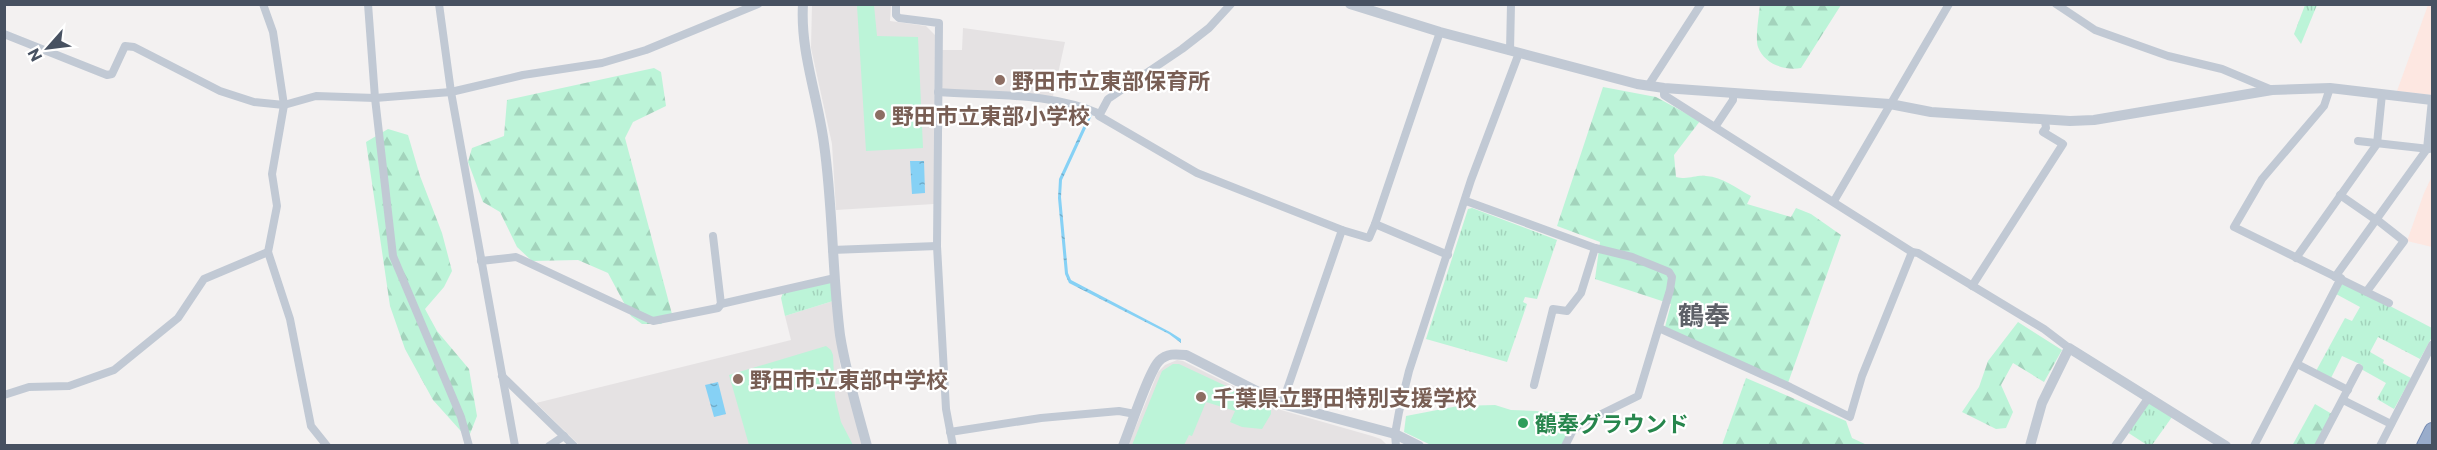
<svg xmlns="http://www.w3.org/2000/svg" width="2437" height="450" viewBox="0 0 2437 450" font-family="Commissioner,'Noto Sans JP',sans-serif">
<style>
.education{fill:#e5e2e3}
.medical{fill:#fde7e1}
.grass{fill:url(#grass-tufts)}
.forest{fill:url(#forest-firs)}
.green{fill:#bcf4d8}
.water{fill:url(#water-ripples)}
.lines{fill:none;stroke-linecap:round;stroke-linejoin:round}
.trunk-casing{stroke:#7087b0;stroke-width:16}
.minor{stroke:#c1c9d4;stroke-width:8}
.tertiary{stroke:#c1c9d4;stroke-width:10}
.trunk{stroke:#99accb;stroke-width:14}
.education-dot{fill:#8d6e63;stroke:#fff;stroke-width:2}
.leisure-dot{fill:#2e9e5b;stroke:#fff;stroke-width:2}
.labels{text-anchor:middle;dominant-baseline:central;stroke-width:4.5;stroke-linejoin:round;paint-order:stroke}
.education-label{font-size:22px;font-weight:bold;fill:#785e54;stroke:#fff;text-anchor:start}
.leisure-label{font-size:22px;font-weight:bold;fill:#27864d;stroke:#fff;text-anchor:start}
.quarter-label{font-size:26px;font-weight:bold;fill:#5d6067;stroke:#fff}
</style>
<defs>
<pattern id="grass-tufts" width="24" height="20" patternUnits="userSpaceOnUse" patternTransform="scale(1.5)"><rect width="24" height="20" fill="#bcf4d8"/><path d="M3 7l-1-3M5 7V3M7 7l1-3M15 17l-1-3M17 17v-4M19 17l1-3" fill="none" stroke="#a3d3bc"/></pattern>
<pattern id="forest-firs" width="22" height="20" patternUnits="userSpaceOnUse" patternTransform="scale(1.5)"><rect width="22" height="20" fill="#bcf4d8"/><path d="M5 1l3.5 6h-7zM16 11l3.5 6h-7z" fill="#a3d3bc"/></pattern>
<pattern id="water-ripples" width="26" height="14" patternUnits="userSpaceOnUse" patternTransform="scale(1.5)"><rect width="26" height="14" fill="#86d1f5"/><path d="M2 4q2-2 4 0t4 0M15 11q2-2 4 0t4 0" fill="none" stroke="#6facca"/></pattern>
</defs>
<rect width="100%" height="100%" fill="#f3f1f1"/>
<g class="education">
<path d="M891,4l-1,17 36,5 9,9 -1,169 -98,6 -4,-66 -21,-96 1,-43z"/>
<path d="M963,28l102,14 -12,54 -70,-2 -39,-3 -2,-4v-37h20z"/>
<path d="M833,301l7,64 23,80h-284l-43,-42 255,-63 -6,-24z"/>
<path d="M1177,360l6,1 98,49 91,26 9,3 6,6 -259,1 30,-74 7,-7z"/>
</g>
<g class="medical">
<path d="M2428,5h4v90l-35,-4z"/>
<path d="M2432,176v71l-25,-6 17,-48z"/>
</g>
<g class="grass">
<path d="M2305,5h12l-16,39 -7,-10z"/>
<path d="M1472,208l85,32 -20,59 -12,-2 -2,5 4,2 -20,58 -81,-23 42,-130z"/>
<path d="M831,282l2,19 -48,15 -4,-18 3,-7z"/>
<path d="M2346,283l86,45v9l-12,22 -42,-22 -8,15 14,8 -1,3 28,15 -17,31 -17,-10 9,-16 -25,-14 1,-4 -20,-9 -11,22 -15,-7 29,-53 7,3 8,-14 -24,-13 4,-9z"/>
<path d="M2149,403l23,14 -20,28h-5l-20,-13z"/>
</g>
<g class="forest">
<path d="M1760,5v-1l81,1 -40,63c-16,3 -37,-4 -43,-21 -3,-8 1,-33 2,-42z"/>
<path d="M654,68l7,4 5,34 -33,16 -8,16 47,176 -11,10h-19l-11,-8 -23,-43 -30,-13 -46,1 -15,-14 -17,-35 -17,-10 -15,-40 4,-14 32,-12 3,-36z"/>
<path d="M1603,87l53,10 44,24 -26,34 2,22c13,3 18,-2 30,-1 17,1 30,12 45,20l-4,8 44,13 5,-9 15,6 30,21 -53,148 -123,-56 6,-23 -76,-25 5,-37 -43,-16z"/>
<path d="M388,129l20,6 12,41 22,57 10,38 -8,16 -19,22 12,22 32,38 8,47 -9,23 -35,-39 -28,-51 -15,-43 -24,-164z"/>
<path d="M2018,322l44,28 -18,32 -31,-19 -12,22 12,27 -7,16 -10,1 -34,-17 17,-25 9,-26z"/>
<path d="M1746,378l100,43 6,17 15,7h-145z"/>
<path d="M2315,404l17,10 -17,31 -23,1z"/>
</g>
<g class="green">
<path d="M874,5l3,31 41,1 5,111 -57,3 -9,-145z"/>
<path d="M826,346l5,4 2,5 2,42 6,25 12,23h-104l-20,-70z"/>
<path d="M1173,364h6l92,43v7l-9,15 -20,-2 -12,-5 5,-11 -29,-9 -14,34 -3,-1 -5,10h-52l30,-74z"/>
<path d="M1495,405l16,5 50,2 10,18 -9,15 -129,1 -29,-14 2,-16 52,-10z"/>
</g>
<g class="water">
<path d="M1089,114l3,1 -30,65 -1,17 7,76 3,7 99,52 11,7v4l-12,-9 -100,-51 -4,-9 -7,-76 1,-19z"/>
<path d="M910,161h14l1,32 -13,1z"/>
<path d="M718,382l8,32 -12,3 -9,-32z"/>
</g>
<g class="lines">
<g class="trunk-casing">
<path id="trunk" d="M2424,446l8,-16"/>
</g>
<g class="minor">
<path d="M263,4l10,28 11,73 -12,69 5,32 -9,46 22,67 21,107 16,20"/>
<path d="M368,4l7,94 18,158 68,161 8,29"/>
<path d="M439,4l12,88 64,354"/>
<path d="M896,4v11l3,3 40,5 -2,223 9,163 7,37"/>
<path d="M2056,4l39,26 73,26 54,13 50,21"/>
<path d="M4,34l103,41 5,-1 13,-28 9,1 86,44 34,11 30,3 32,-9 59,2 76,-6 72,-17 79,-12 44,-13 112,-46"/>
<path d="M1510,51l1,-47"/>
<path d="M1648,86l53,-82"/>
<path d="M2330,88l-6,18 -62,73 -28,48 155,76"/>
<path d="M938,92c55,4 112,0 162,22l-1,2 98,57 145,57 27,8 6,-14 73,31"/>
<path d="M1100,114l8,-15 74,-50 27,-21 22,-24"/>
<path d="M1715,127l18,-27v-7"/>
<path d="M2358,141l71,8"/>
<path d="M2340,195l36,25"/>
<path d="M1466,201l129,47 -14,45 -14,18 -14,-2 -19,76"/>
<path d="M1834,201l115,-197"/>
<path d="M1375,224l65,-192"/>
<path d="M713,236l8,68"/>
<path d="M832,250l105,-4"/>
<path d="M1912,252l6,1 126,76 25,19"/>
<path d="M2296,258l81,-114 5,-50"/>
<path d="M481,261l35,-4 137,64 65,-13 3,-4 114,-26"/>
<path d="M2335,277l92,-128 5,-49"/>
<path d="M1972,286l91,-142 -20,-12 3,-4 -1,-7"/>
<path d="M2367,291l37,-50 -28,-22"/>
<path d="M1659,328l131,59 60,30 12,-41 50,-124 -248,-157v-7"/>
<path d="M2297,364l51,26"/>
<path d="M502,376l72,70"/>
<path d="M4,395l25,-8 40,-1 45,-16 64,-52 26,-39 64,-27"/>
<path d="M2343,400l48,24"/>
<path d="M1282,404l60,-174"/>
<path d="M950,432l91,-14 78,-7 16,3"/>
<path d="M549,446l15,-10"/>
<path d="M1396,446l-1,-12 4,-22 10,-41 62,-191 48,-127"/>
<path d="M1565,446l7,-14 7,-7 59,-29 32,-106 2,-13 -3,-5 -37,-15 -37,-9"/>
<path d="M2115,446l34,-49"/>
<path d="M2254,446l87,-168"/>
<path d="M2318,446l41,-78"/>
<path d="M2380,446l52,-101"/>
</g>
<g class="tertiary">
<path d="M803,4c-3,48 15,93 21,140 9,63 8,127 16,191 6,38 17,74 27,111"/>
<path d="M1350,4l90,28 197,52 27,4 226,16 41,8 139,9 24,-1 178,-30 58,-2 102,12"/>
<path d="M1123,446c7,-17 26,-75 36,-85 8,-8 17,-7 27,-6l96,49 113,30 24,12"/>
<path d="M2030,446l12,-43 27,-55 157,98"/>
</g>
<use href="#trunk" class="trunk"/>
</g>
<g class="education-dot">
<circle cx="1000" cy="80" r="6"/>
<circle cx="880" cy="115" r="6"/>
<circle cx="738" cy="379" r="6"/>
<circle cx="1201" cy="397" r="6"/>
</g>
<circle class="leisure-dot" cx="1523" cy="423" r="6"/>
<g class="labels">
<g class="education-label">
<text x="1012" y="80">野田市立東部保育所</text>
<text x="892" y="115">野田市立東部小学校</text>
<text x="750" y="379">野田市立東部中学校</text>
<text x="1213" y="397">千葉県立野田特別支援学校</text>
</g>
<g class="leisure-label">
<text x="1535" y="423">鶴奉グラウンド</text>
</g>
<g class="quarter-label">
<text x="1704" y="314">鶴奉</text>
</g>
</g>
<rect width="2437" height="450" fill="none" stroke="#475161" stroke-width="12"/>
<g transform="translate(48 48) rotate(242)" stroke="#ffffff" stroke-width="4.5" paint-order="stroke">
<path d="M0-4.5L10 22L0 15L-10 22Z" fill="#475161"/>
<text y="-9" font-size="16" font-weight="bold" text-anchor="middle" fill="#475161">N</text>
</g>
</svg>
